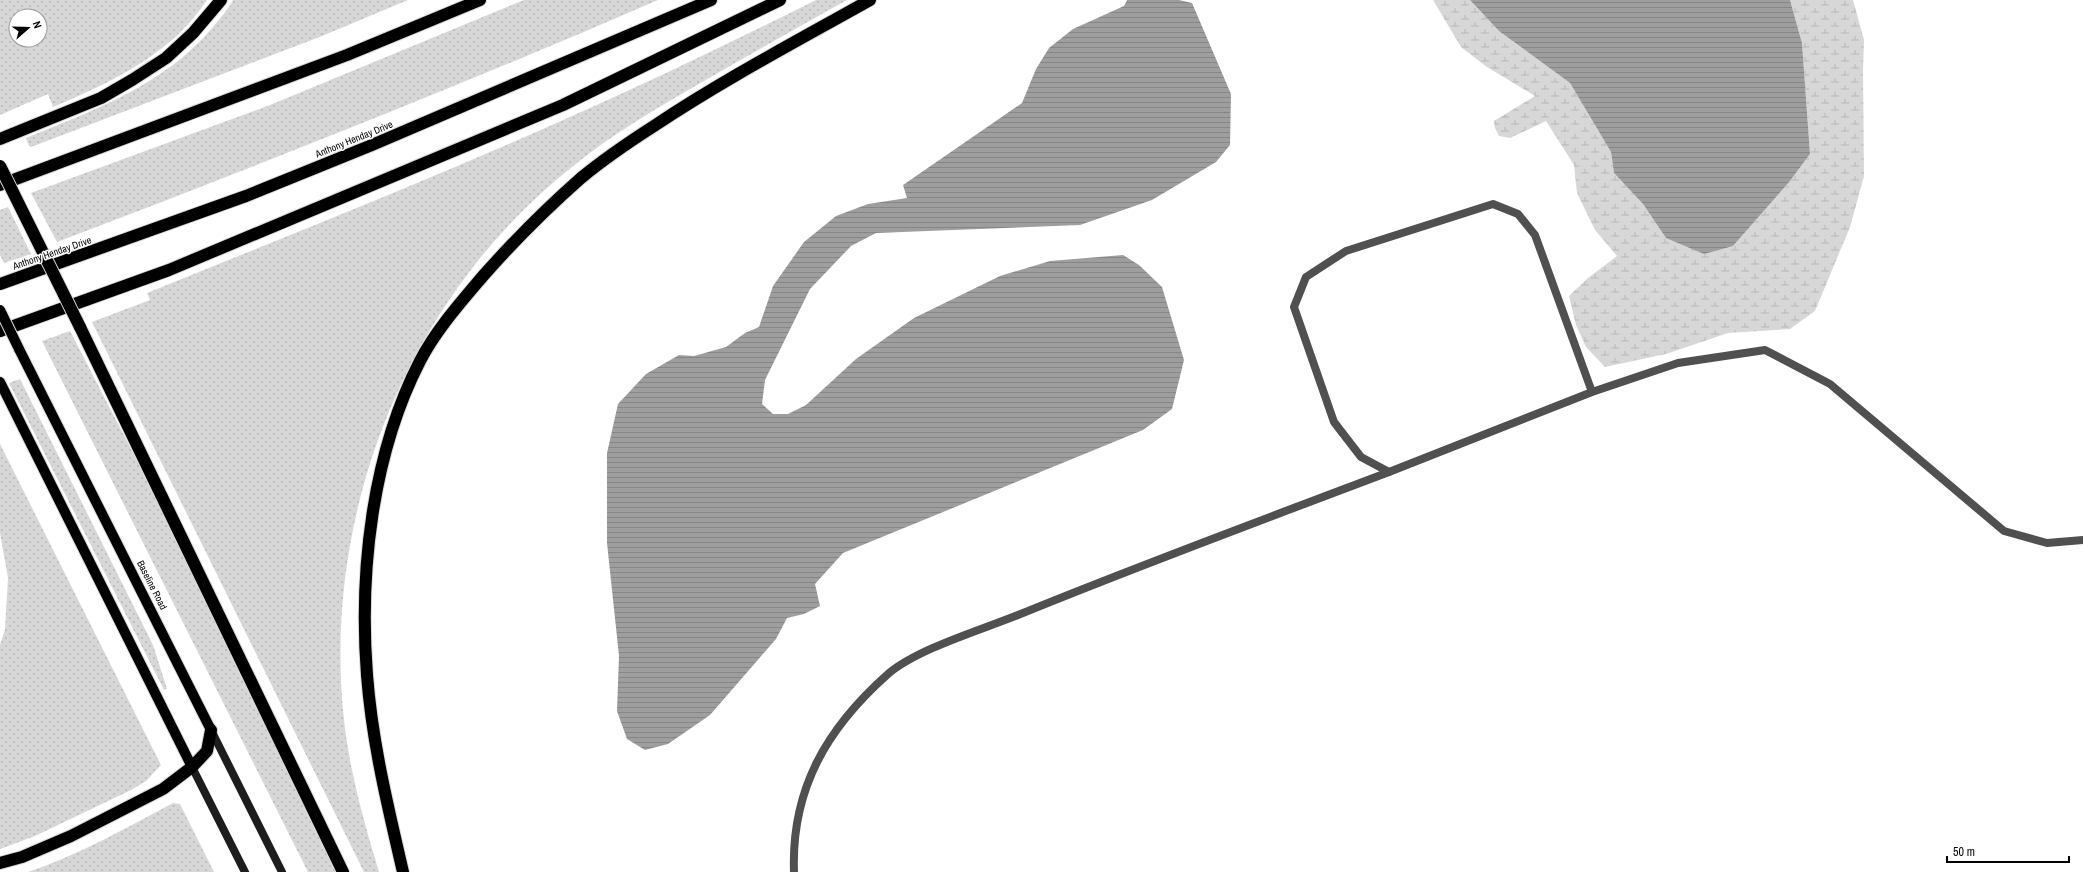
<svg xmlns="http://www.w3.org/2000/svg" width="2083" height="872" viewBox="0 0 2083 872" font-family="'Archivo Narrow',sans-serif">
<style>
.grass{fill:url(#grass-dots);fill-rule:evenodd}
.wetland{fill:url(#wetland-marsh)}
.water{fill:url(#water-rules)}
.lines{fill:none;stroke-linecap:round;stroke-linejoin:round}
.primary-casing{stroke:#dbdbdb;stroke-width:12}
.highway-casing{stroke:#dbdbdb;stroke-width:14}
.lane{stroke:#505050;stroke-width:8}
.secondary{stroke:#1d1d1d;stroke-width:8}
.primary{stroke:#000;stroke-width:10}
.highway{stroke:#000;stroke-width:12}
.primary-bridge-casing{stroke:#dbdbdb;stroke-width:12;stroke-linecap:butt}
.highway-bridge-casing{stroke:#dbdbdb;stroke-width:14;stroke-linecap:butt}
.primary-bridge{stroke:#000;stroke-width:10}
.highway-bridge{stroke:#000;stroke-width:12}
.labels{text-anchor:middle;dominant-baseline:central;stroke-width:3;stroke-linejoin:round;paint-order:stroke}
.street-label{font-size:10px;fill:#000;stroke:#fff}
</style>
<defs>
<pattern id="grass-dots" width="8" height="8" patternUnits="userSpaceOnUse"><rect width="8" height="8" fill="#d7d7d7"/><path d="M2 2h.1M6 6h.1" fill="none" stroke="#b7b7b7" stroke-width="1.8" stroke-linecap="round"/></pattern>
<pattern id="wetland-marsh" width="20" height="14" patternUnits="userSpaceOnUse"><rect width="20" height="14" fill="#d7d7d7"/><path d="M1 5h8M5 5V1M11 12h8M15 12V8" fill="none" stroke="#b7b7b7"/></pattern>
<pattern id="water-rules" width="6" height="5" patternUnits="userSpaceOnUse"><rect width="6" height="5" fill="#9e9e9e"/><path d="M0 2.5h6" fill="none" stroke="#868686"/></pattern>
</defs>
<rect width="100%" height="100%" fill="#fff"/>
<g class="grass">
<path d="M0,0h207c-35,54 -97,83 -154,107l-5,-13 -48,21zM16,16h24v24h-24z"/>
<path d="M233,0h175l-86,36 -291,111 -2,-1 -3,-8c69,-28 138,-53 187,-111 7,-9 15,-17 20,-27z"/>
<path d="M524,0h134c-198,86 -399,165 -601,242l-26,-49 239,-88z"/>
<path d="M816,0h31c-50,28 -100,56 -150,85 -41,24 -83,48 -120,78 -165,128 -253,340 -234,547 5,56 20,109 36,162h-15l-272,-550 58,-22 -3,-7c138,-56 277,-111 414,-172 86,-38 171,-79 255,-121z"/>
<path d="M8,207l23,47 -27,9 -4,-8v-45z"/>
<path d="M70,331l121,234 150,307h-33l-266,-531z"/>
<path d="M20,379l133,266 14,44 -3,1 -155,-307z"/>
<path d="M0,444l161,321 -15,16 -15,9 -96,46 -35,13v-204l5,-16 3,-51 -8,-45z"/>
<path d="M173,803l7,1 34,68h-186c51,-17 98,-44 145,-69z"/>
</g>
<path class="wetland" d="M1433,0h37l29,31 71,52 41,69 3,21 29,31 23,34 67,8 57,-65 20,-27 -8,-111 -12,-43h63l11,40 -1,31 1,105 -14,51 -35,84 -25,18 -62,4 -62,21 -61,13 -19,-20 -10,-22 -7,-29 19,-18 29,-22 -22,-26 -18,-37 -3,-28 -28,-44 -36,17 -11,-2 -4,-8 -1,-7 41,-25 -48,-29 -26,-20z"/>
<g class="water">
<path d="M1127,0h52l13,3 39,91 -1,51 -14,17 -64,38 -72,25 -204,8 -25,13 -41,43 -45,91 -3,24 11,10h15l18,-9 50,-46 58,-41 86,-42 50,-15 73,-6 16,10 23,22 22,73 -12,49 -29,21 -300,123 -28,31 5,22 -16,8 -17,4 -11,21 -66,76 -42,29 -23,6 -18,-11 -10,-28 2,-55 -12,-113v-90l11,-49 28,-30 33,-19 15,1 32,-9 19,-14 14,-6 14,-41 31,-44 32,-26 32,-12 39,-6 -4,-13 119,-82 14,-34 13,-21 24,-19 51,-23z"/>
<path d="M1470,0h320l12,43 8,111 -20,27 -57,65 -29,8 -38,-16 -23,-34 -29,-31 -3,-21 -41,-69 -71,-52z"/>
</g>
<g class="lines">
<g class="primary-casing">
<g id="primary">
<path d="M19,349l192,381"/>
<path d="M0,382l192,385"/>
</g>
</g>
<g class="highway-casing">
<g id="highway">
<path d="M0,139l101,-41 31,-18 34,-22 27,-25 28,-33"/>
<path d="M0,185l347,-130 133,-55"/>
<path d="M0,284l246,-88 126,-51 339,-145"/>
<path d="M80,327l263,545"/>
<path d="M0,331l169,-61 394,-165 217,-105"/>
<path d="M0,863l22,-6 49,-21 92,-47 29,-22 15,-16 4,-21"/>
<path d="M403,872c-15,-65 -31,-130 -36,-197 -8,-103 5,-221 53,-314 16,-31 41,-59 63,-85 30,-34 64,-68 98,-98 23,-19 48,-36 73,-52 69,-46 143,-85 216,-126"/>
</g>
</g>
<g class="lane">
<path d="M1592,392l-57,-157 -17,-21 -25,-10 -147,47 -40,26 -12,30 40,115 27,35 28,15 203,-80 86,-29 87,-13 65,34 174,147 43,12 36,-3"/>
<path d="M794,872c-3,-83 33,-144 94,-198 29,-25 93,-44 130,-59 122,-50 247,-96 371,-143"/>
</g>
<g class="secondary">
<path d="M211,730l71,142"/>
<path d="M192,767l53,105"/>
</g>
<use href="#primary" class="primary"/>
<use href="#highway" class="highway"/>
<g class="primary-bridge-casing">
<path id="primary-bridge" d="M0,310l19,39"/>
</g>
<g class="highway-bridge-casing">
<path id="highway-bridge" d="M0,166l80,161"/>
</g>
<use href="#primary-bridge" class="primary-bridge"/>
<use href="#highway-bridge" class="highway-bridge"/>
</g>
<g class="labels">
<g class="street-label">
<text transform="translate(354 139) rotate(-22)">Anthony Henday Drive</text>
<text transform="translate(52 253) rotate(-19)">Anthony Henday Drive</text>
<text transform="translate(152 585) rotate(63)">Baseline Road</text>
</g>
</g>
<g transform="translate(28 28) rotate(70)"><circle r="19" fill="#ffffff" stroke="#999999"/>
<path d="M0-3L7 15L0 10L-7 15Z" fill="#000000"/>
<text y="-6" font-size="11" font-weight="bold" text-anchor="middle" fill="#000000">N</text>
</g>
<path d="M1947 856v6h122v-6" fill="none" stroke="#000000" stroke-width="2"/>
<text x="1953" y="856" font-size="12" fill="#000000" stroke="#ffffff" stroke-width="3" paint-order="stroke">50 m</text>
</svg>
